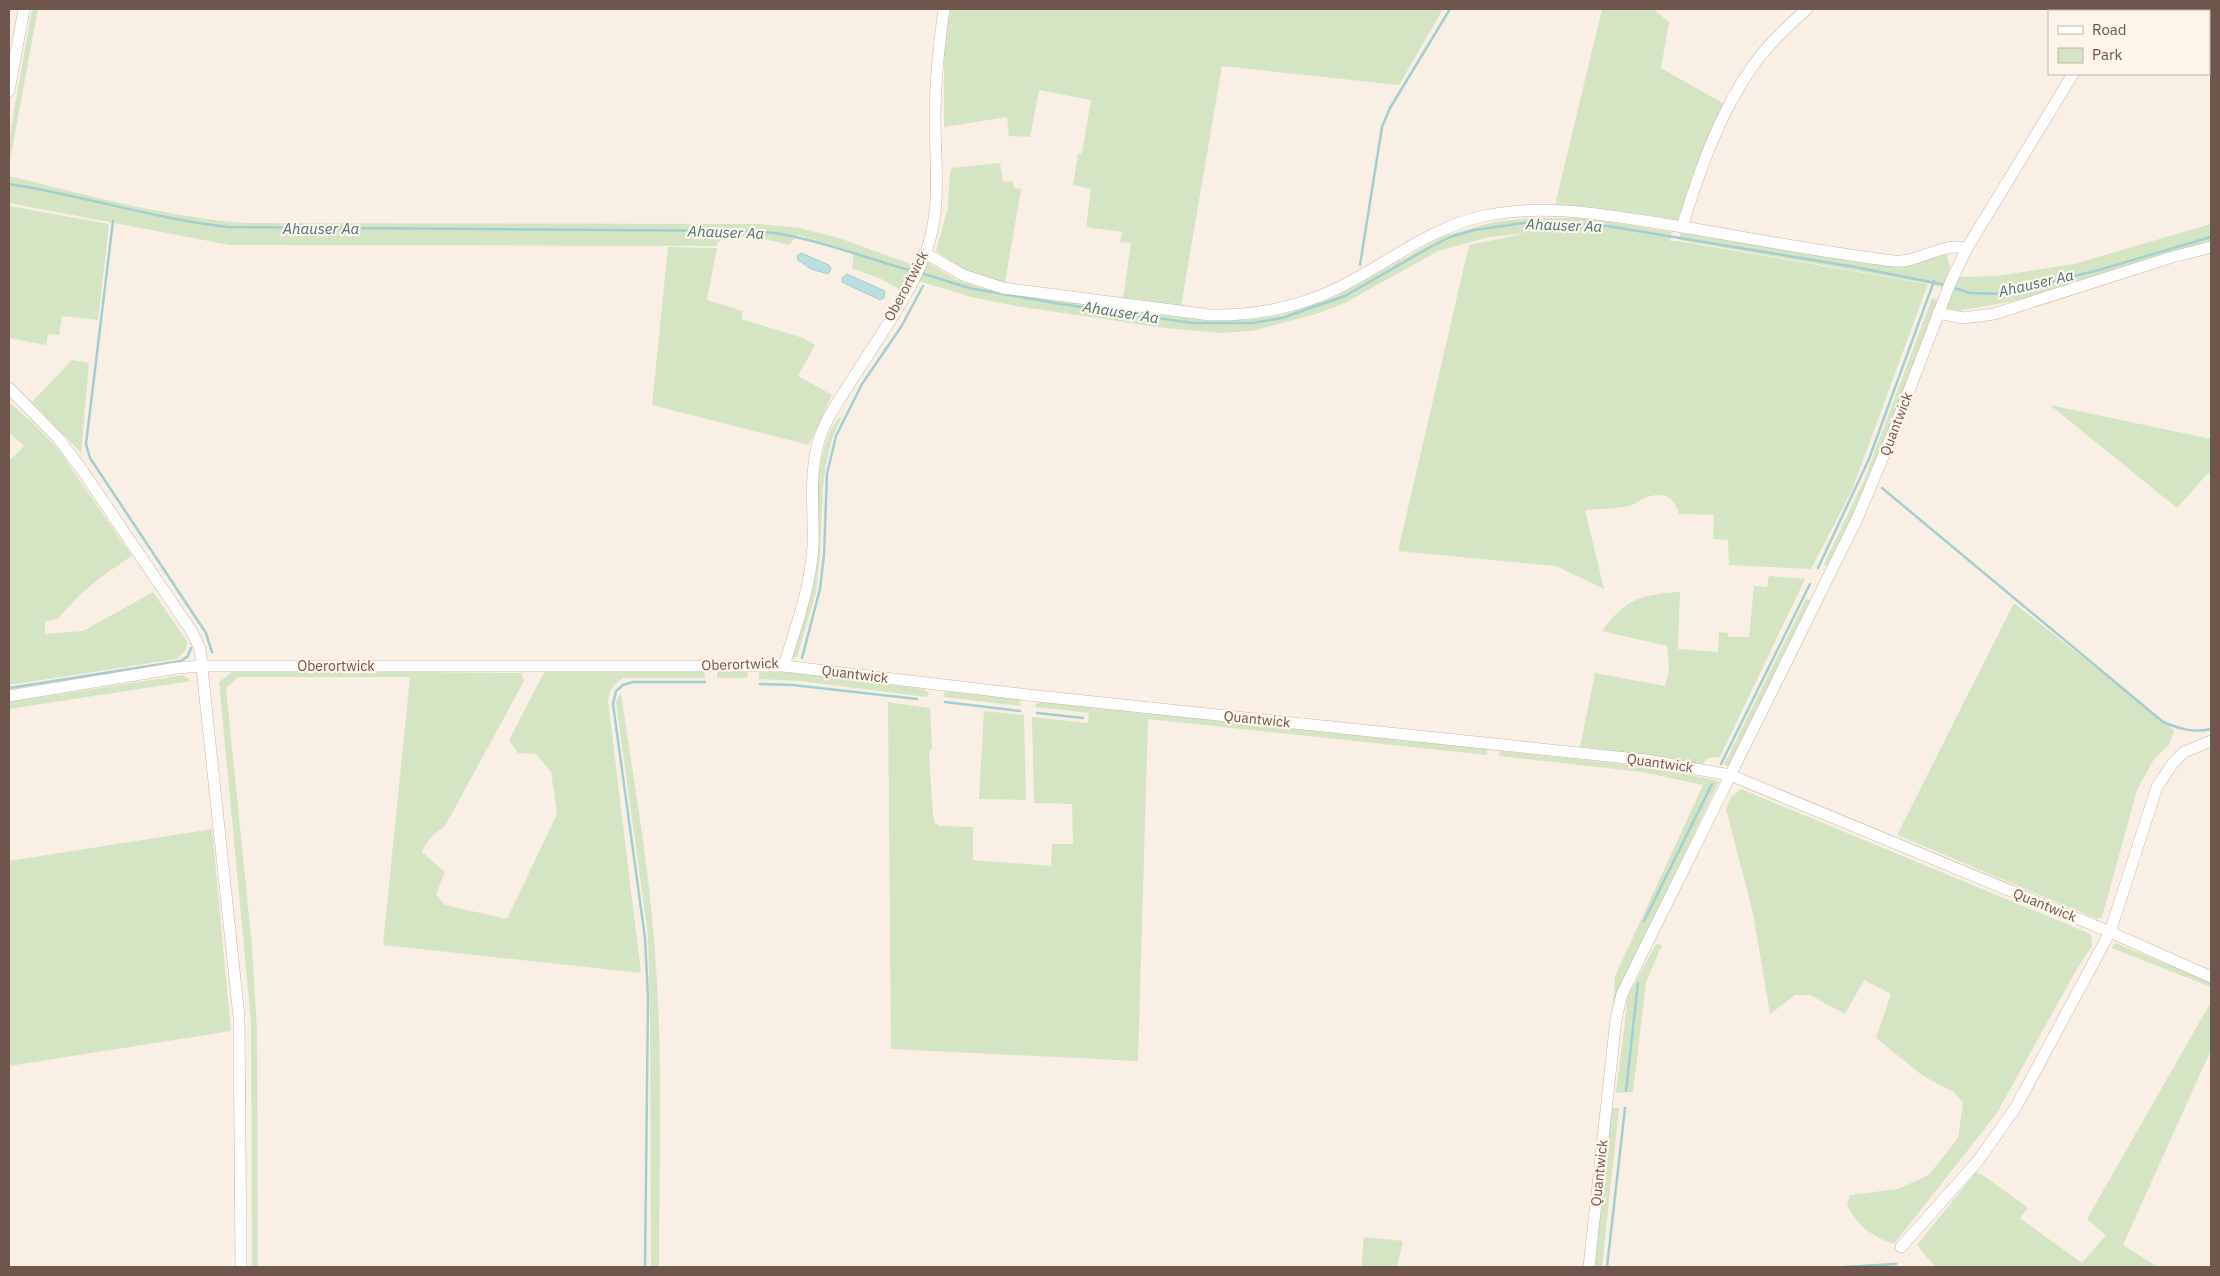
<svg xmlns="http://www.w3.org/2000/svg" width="2220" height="1276" viewBox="0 0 2220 1276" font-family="'IBM Plex Sans',sans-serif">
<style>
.green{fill:#d5e5c4}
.water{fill:#bbdfe1;stroke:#a2cfd1}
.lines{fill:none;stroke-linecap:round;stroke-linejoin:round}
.stream{stroke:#a2cfd1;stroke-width:2.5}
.minor-casing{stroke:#c9b6ac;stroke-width:12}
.minor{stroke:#fff;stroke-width:11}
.labels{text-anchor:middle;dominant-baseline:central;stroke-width:4.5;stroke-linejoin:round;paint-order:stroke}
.street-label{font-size:14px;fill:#6f564c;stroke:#fdf4ea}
.water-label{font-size:15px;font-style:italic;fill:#46767a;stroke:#fdf4ea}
</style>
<rect width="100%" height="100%" fill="#faefe4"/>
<g class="green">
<path d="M32,9h6l-29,157v-26z"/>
<path d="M948,9h495l-44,76 -177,-19 -41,240 -58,-7 8,-56 -11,-1 2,-10 -36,-5 5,-38 -18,-4 5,-31 4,-1 9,-53 -52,-10 -9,47 -21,-1 -2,-19 -63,10v-82z"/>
<path d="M1602,9h51l16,13 -8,46 65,37 -22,41 -25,74 -124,-15z"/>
<path d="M1000,163l3,19 10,-1 1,7 7,1 -16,94 -40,-13 -29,-19 12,-44 2,-35 2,-4z"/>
<path d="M9,176c78,19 156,41 236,47l515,1 39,4 40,10 77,28 -15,24 -20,-11 -29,-11 2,-16 -56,-17 -9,10c-22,-6 -43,-10 -66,-9l-7,10 -486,-1 -221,-42z"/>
<path d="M9,206l100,18 -11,96 -36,-4 -3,19 -11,-1 -2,11 -37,-7z"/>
<path d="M1530,218h56l86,14 -2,9h8l250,43 -76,206 -41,79 -82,-4 -1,-25 -15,-1 1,-24 -35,-1c-5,-18 -15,-22 -32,-17 -7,2 -12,8 -18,9 -14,3 -30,3 -44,4l19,79 -48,-23 -158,-15 71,-306 58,-12 -38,4 -51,14 -93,52 -32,12 -61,16 -32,2 -56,-5 -148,-22 -45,-9 -55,-17 9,-19 32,19 27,9 209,30 53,1 37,-5 54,-19 107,-60 50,-14z"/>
<path d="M2211,224v20l-45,10 -147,46 -61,11 -14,-4 13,-30 39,-1 78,-12z"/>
<path d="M1681,229l216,34 49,-10 5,17 -9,18 -11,-4 -252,-44z"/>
<path d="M668,247l49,1 -10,52 36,11 -2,8 62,19 12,7 -17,31 34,19 -23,50 -157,-40z"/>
<path d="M1932,298l6,3 -73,190 -36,77 -5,-4 41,-86z"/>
<path d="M72,360l17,3 -8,90 -49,-51z"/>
<path d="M9,402l29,26 20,21 74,107c-32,21 -50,34 -74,63l-13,2v13l38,-3 70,-39 34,49 -1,9 -9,9 -168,26v-224l15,-15 -15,-13z"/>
<path d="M2050,405l161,34v34h-3l-31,35z"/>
<path d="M842,416l-10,23 -6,25 -3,22 -3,71 -4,35 -19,65 -2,1 -2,-1c6,-22 15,-45 18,-67 5,-39 -1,-151 31,-174z"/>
<path d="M1769,576l36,3 -85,178 -12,1 -6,6 -122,-17 15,-74 70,13 4,-17 -2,-23 -65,-15c23,-32 40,-37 78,-39l-2,57 40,3 1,-20 9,1v4h21l5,-51 13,1z"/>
<path d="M1806,599l6,1 -83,167 -5,-3z"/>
<path d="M2014,603l160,127 -5,15 -15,14 -17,31 -35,127 -5,2 -200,-84z"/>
<path d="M546,669l158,2 1,7h-82c-10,6 -13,11 -15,23l33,272 -258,-28 27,-268h-172l-12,11 26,258 5,85 1,236h-6l-1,-246 -32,-339 16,-12 286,3 3,8 -79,145c-11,8 -18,14 -23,26l23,20 -9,22 9,11 62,14 50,-105 -6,-42 -15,-18 -18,-1 -9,-13z"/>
<path d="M717,671h31l-1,7h-30z"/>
<path d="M759,671l42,2 123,16 5,4 -2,4 -127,-16 -41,-2z"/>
<path d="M183,675l8,6 -182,28v-7z"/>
<path d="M945,691l74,8 3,7 -79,-9z"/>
<path d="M621,693c13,91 30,183 35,275 7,99 3,200 3,299h-8l-1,-246 -2,-85 -32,-234z"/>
<path d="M888,702l42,6 2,40 -3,4 4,64 2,7 5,3 33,1v33l78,6 1,-22h21l-1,-40 -38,-1 -2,-86 56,6 1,-10 -54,-6 1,-3 4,-2 447,47v6l-339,-36 -10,342 -247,-12z"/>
<path d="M984,711l40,4 2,85 -47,-1z"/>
<path d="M1500,751l151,16 68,14 -106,224 2,-29 88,-191 -61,-13 -143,-16z"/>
<path d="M1741,789l350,145 1,12 -14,21 -81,146 -103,131c-22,-7 -37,-19 -47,-39l3,-10 48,-6 31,-14 29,-37 5,-35 -9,-11 -31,-16 -47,-38 15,-44 -27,-14 -19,34 -35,-19h-15l-25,19 -17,-101 -27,-104 5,-12z"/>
<path d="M212,829l19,202 -222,35v-205z"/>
<path d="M2115,943l96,39v5l-99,-39z"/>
<path d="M1656,944l6,1 -16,37 -13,110 -17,1 12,-97z"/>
<path d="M2211,1002v48l-88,195 35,22h-223l-18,-22 59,-73 8,4 44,32 -8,10 62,45 24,-28 -19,-16z"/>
<path d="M1611,1108h8l-17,159h-8z"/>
<path d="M1364,1237l39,4 -6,26h-36z"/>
</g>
<g class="water">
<path d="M801,253l28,12 2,4 -3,5 -17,-5 -13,-9 -1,-4z"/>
<path d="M847,274l38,17 -1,7 -4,2 -38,-18v-4z"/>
</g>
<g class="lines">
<g class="stream">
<path d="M9,184c73,11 145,35 219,43l515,4c14,1 29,1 43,4 43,8 85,25 127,36"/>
<path d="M113,221l-27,223 4,14 116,175 6,19"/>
<path d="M1360,265l22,-138 8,-19 60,-99"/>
<path d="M921,273l48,15 85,15 139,20h59l30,-5 63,-22 80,-46 25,-13 24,-7 58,-8 69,3 254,42 91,18"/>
<path d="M1951,287l19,6 32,1 97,-24 112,-33"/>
<path d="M1882,488l281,234c17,7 30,11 48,7"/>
<path d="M1818,568l51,-109 65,-178"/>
<path d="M802,658l18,-69 4,-34 3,-81 9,-38 26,-52 39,-57 22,-41"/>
<path d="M760,684l33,1 124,14"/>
<path d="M9,688l172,-27 7,-5 3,-8"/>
<path d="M945,702l75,9"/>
<path d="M1037,713l46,5"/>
<path d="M1721,764l89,-180"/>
<path d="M1644,921l68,-137"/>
<path d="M1626,1091l12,-108"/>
<path d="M645,1267l3,-270 -3,-59 -32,-234 3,-13 7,-6 10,-3h72"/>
<path d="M1607,1267l18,-159"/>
<path d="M1844,1267l52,-3"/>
</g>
<g class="minor-casing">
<g id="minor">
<path d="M2111,11l1,-2"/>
<path d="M9,91l15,-82"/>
<path d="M1682,227c17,-55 37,-113 70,-160 15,-22 35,-40 55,-58"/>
<path d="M925,253l38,22 40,13 207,27c44,1 86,-7 126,-26 50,-24 92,-61 148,-73 60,-13 121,-1 180,8 77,12 153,28 230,37 25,2 47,-19 73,-13"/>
<path d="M1938,313l25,5 31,-4 175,-56 42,-11"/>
<path d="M9,388l49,50 24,32 110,162 8,17 39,368 2,250"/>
<path d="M784,666c12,-40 27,-80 29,-121 1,-34 -4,-69 5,-102 6,-22 20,-41 32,-60 26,-42 58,-84 76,-131 16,-44 9,-88 9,-134 0,-37 4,-73 9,-109"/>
<path d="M9,696l168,-28 26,-2h581l244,29 618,65 84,15 380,157 101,45"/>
<path d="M1901,1247l76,-85 39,-55 94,-175 47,-145 16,-24 11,-11 27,-11"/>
<path d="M1589,1267l27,-248 6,-25 235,-475 33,-79 61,-159 16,-33 106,-174"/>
</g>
</g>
<use href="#minor" class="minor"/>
</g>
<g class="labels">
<g class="street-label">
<text transform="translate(906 286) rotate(-62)">Oberortwick</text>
<text transform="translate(1896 424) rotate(-69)">Quantwick</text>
<text transform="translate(740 664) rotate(-2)">Oberortwick</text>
<text x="336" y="666">Oberortwick</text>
<text transform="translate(855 674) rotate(7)">Quantwick</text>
<text transform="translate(1257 719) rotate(6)">Quantwick</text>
<text transform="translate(1660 763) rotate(8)">Quantwick</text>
<text transform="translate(2045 905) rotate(22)">Quantwick</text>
<text transform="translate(1599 1173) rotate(-84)">Quantwick</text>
</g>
<g class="water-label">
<text transform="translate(1564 225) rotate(2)">Ahauser Aa</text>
<text x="321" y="228">Ahauser Aa</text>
<text transform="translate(726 232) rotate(2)">Ahauser Aa</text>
<text transform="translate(2036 283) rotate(-13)">Ahauser Aa</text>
<text transform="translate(1121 312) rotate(9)">Ahauser Aa</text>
</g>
</g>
<rect width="2220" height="1276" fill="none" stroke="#6f564c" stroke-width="20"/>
<rect x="2048" y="10" width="162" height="65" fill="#fdf4ea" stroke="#c4b5ab"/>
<rect x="2058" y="26" width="25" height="8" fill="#ffffff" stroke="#c4b5ab"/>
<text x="2092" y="35" font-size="15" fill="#6f564c">Road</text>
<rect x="2058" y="48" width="25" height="15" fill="#d5e5c4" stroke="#c4b5ab"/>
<text x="2092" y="60" font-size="15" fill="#6f564c">Park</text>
</svg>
